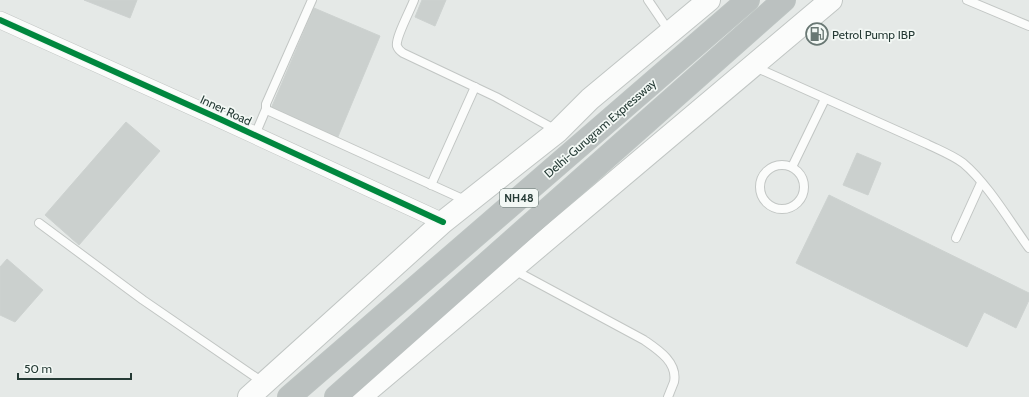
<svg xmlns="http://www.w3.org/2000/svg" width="1029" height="397" viewBox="0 0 1029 397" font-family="Cabin,sans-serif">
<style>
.building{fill:#cbd0ce;stroke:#cdd2d0}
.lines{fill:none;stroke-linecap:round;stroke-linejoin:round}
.service-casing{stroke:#c2c6c4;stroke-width:10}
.minor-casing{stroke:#c2c6c4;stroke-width:18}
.secondary-casing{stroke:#c1c6c4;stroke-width:24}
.motorway-casing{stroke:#bdc4c2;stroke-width:24}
.service{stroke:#fbfcfb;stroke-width:8}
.minor{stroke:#fbfcfb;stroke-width:17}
.secondary{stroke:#fbfcfb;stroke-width:22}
.motorway{stroke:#bbc1c0;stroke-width:22}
.cycleway-casing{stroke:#f3f8f5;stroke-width:8}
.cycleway{stroke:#00873e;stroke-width:6}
.labels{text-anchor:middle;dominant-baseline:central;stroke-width:3.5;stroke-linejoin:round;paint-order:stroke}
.shield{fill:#f3f8f5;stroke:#63736f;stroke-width:1}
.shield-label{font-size:11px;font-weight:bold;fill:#253a35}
.poi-label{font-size:12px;fill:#253a35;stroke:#f3f8f5;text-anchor:start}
.street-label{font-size:12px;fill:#253a35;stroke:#f3f8f5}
</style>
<rect width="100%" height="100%" fill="#e5e9e7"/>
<g class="building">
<path d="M84,0h53l-7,18z"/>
<path d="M422,0h24l-11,26 -20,-9z"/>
<path d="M314,8l66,28 -43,103 -67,-28z"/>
<path d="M126,122l34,29 -81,94 -34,-30z"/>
<path d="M857,153l24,10 -13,32 -25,-10z"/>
<path d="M829,195l200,98v7l-13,28 -32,-16 -17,35 -171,-84z"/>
<path d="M7,259l36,31 -28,32 -15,-7v-48z"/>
</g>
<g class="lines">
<g class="service-casing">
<g id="service">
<path d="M312,0l-46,104v5l3,2 198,90"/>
<path d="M414,0c-3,9 -19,38 -17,46 1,3 3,5 6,7l93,44 60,33"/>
<path d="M648,0l21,31"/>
<path d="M967,0l62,26"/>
<path d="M755,67l172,77c12,6 25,11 36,19 25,21 47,59 66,85"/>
<path d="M255,135l11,-26"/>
<circle cx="782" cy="187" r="22"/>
<path d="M792,167l33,-68"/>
<path d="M431,185l44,-98"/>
<path d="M39,223l104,77 121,83"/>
<path d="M956,238l25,-55"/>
<path d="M514,270l130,70c13,9 34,22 30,42 -2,5 -4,10 -6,15"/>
</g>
</g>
<g class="minor-casing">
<path id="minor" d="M0,20l222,100 221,102"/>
</g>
<g class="secondary-casing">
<g id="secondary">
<path d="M249,397l194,-175 115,-91 32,-32 119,-99"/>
<path d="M360,397l471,-397"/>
</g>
</g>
<g class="motorway-casing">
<g id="motorway">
<path d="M289,397l459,-397"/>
<path d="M336,397l448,-397"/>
</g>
</g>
<use href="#service" class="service"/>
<use href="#minor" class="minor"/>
<use href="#secondary" class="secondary"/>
<use href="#motorway" class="motorway"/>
<g class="cycleway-casing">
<path id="cycleway" d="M0,20l222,100 221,102"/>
</g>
<use href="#cycleway" class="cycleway"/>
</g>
<defs>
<g id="fuel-ring" transform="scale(1.15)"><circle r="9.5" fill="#f3f8f5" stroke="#687773" stroke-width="1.5"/><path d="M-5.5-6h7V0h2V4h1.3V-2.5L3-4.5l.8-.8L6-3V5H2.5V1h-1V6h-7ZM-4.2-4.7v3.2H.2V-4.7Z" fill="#687773"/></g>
</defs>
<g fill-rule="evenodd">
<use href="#fuel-ring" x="817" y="34"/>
</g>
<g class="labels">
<rect class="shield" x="500" y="189" width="38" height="18" rx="3"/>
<g class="shield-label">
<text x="519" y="198">NH48</text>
</g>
<g class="poi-label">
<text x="832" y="34">Petrol Pump IBP</text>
</g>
<g class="street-label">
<text transform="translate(226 110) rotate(25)">Inner Road</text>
<text transform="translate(600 128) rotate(-41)">Delhi-Gurugram Expressway</text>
</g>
</g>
<path d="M18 373v6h113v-6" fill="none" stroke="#253a35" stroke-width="2"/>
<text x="24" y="373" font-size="12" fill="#253a35" stroke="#f3f8f5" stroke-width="3" paint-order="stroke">50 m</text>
</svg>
